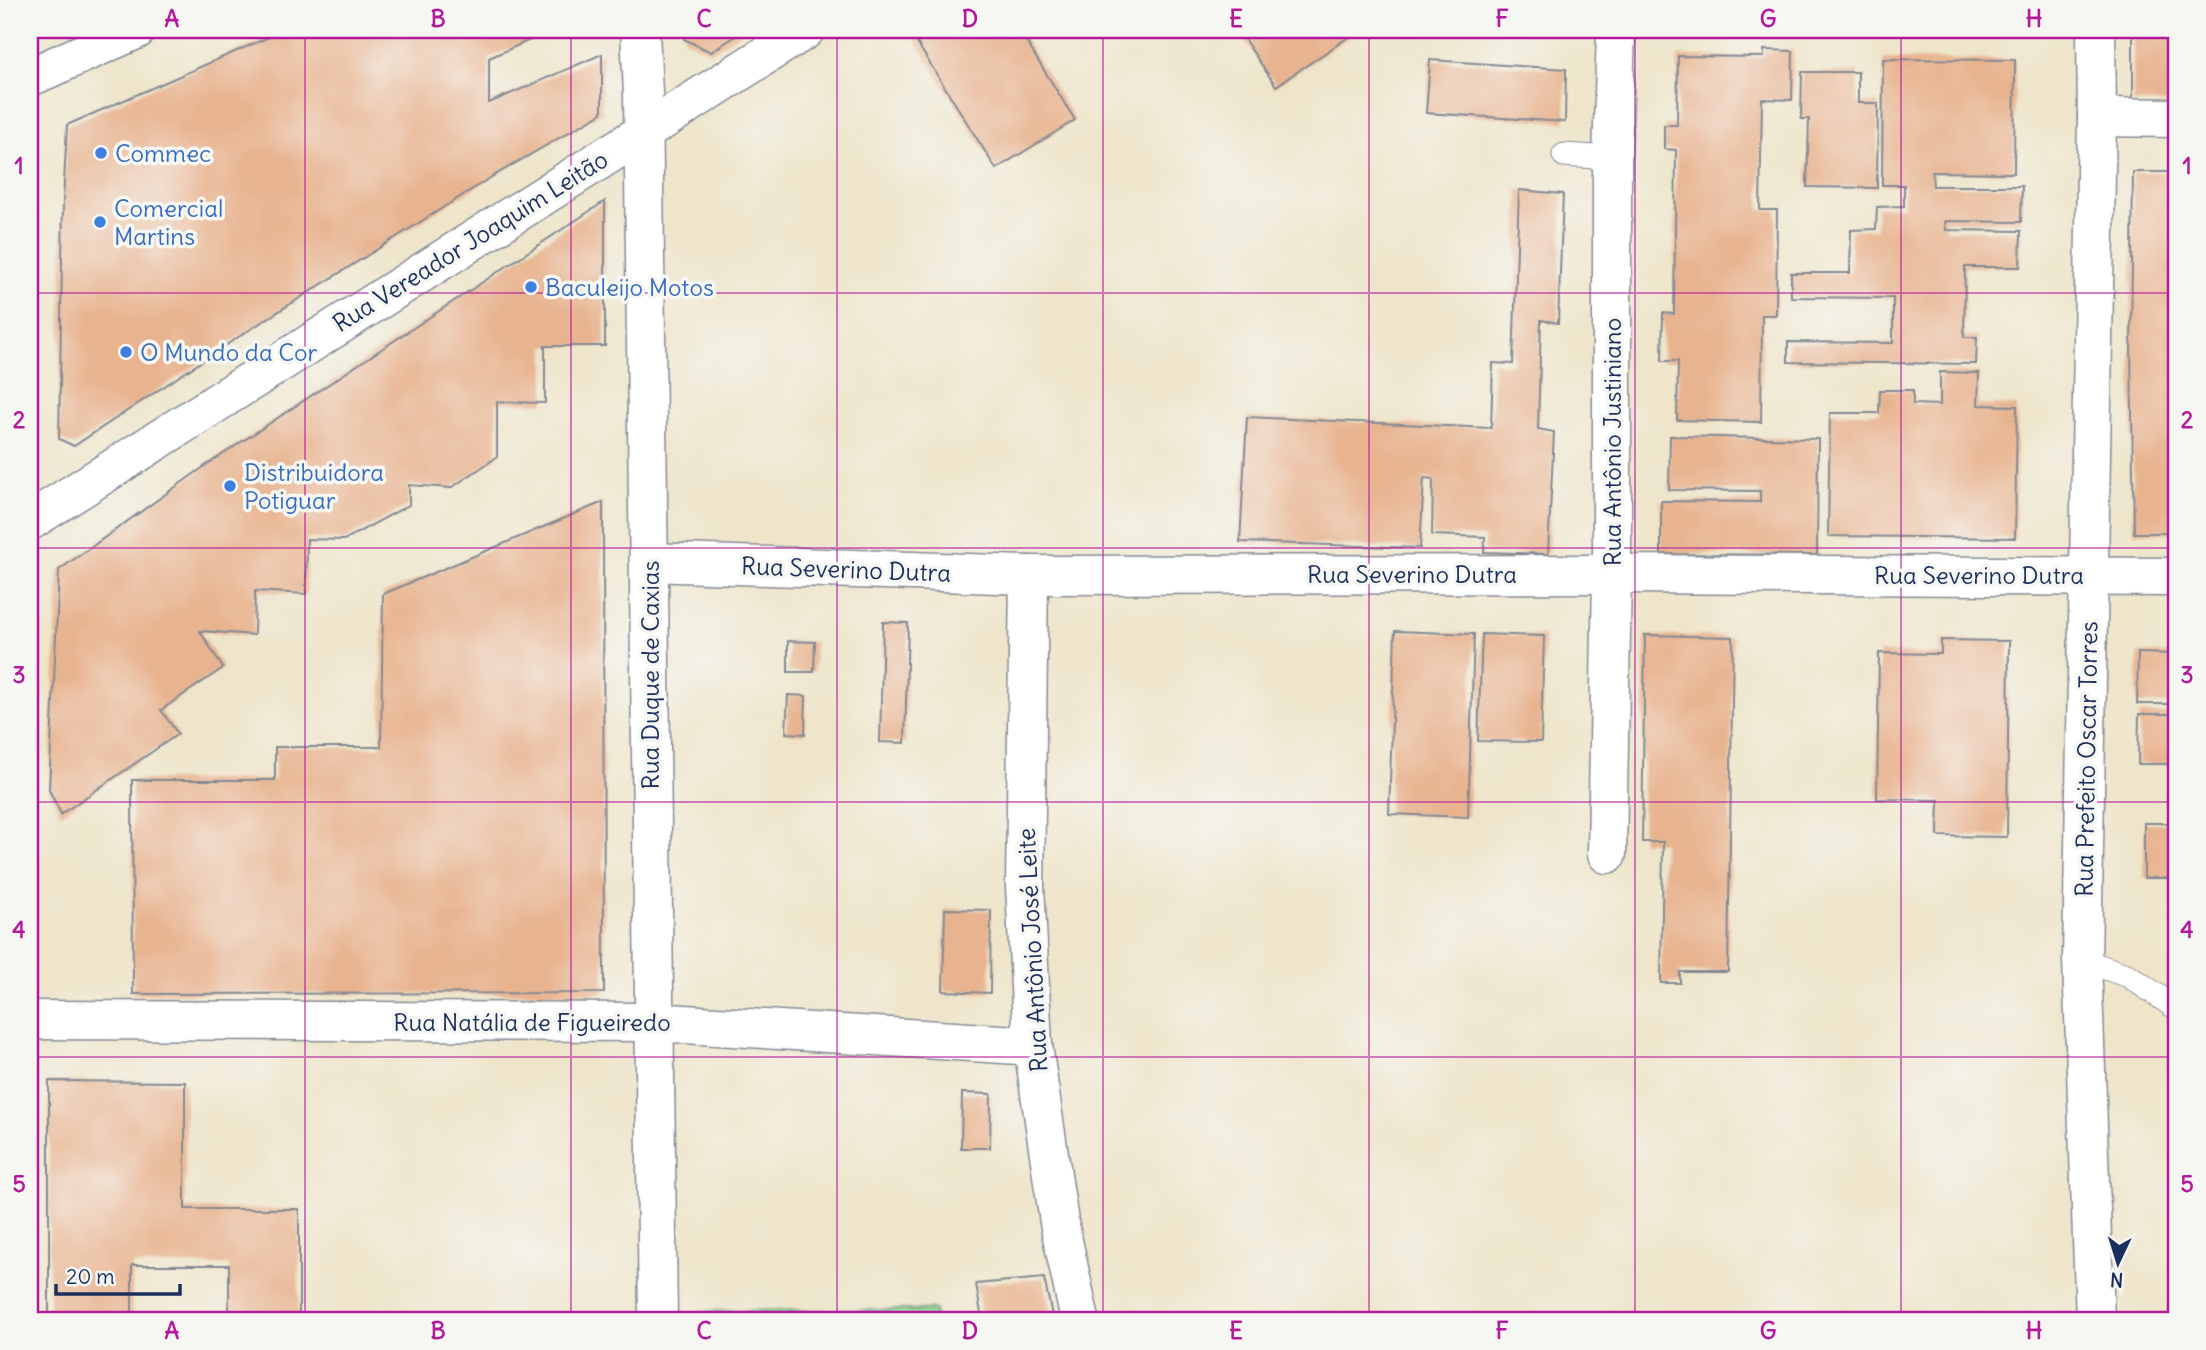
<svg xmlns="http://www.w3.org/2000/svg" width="2206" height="1350" viewBox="0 0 2206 1350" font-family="Delius,sans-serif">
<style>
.green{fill:#8fd48e;stroke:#558276;stroke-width:2}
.building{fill:#e8b490}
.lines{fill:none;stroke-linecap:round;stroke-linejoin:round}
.lane-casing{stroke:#848a94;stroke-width:25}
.street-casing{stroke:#848a94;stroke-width:41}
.lane{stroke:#fff;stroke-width:23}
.street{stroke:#fff;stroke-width:38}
.grid{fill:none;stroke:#b5179e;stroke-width:2;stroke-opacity:0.55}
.shop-dot{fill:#3f7fe0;stroke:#f6f6f2;stroke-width:2.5}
.labels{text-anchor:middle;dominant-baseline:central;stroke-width:7;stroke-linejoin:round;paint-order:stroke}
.shop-label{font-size:24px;fill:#366cbe;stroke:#f6f6f2;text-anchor:start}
.street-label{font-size:24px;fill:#1b2f5e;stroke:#f6f6f2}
.neatline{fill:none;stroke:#b5179e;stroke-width:2.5}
.grid-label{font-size:23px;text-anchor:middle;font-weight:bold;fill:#b5179e}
</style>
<rect width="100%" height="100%" fill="#f6f6f2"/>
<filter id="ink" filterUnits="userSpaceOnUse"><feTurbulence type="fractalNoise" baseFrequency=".0143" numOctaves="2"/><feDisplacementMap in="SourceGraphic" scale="14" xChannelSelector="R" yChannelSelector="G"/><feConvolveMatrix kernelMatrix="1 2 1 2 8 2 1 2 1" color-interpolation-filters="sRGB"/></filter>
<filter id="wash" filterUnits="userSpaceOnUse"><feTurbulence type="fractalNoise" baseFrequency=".00686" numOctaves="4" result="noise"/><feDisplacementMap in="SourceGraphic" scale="28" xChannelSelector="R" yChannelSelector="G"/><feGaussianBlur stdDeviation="1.57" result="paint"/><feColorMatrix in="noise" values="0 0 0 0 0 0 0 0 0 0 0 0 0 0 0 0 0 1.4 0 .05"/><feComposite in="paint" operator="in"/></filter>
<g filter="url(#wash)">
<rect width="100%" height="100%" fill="#eee5cb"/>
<path class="green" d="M935,1310v10h-236v-9z"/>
<g id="blocks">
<g class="building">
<path d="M285,30h268l-64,28v45l113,-49v59l-112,65 -244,154 -172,114 -15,-7 4,-237 4,-77z"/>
<path d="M684,30h61l-34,22 -27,-13z"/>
<path d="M909,30h110l56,90 -79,49z"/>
<path d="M1238,30h121l-83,56z"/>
<rect x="2133" y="30" width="43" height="73"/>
<path d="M1764,50l29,1 -1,49 -30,-1 -2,111h17l-1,105h-14l-1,107 -84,-2 1,-59h-16l1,-48 11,1 2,-164 -12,-1v-24h13l1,-69 86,1z"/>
<path d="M1883,59l132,1 -1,113 -82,-1 1,14h89l-1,36 -76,-1 1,9 75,1 -1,36h-55l-1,70h13l-1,27 -188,-2v-20l105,1v-45l-102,-1v-24h59l1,-43 25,-1 1,-22 27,-1v-21h-22z"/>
<path d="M1430,60l136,9 -1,53 -139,-9z"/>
<path d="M1802,72h56v31h20l-1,85 -70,-1 2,-68h-8z"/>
<path d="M2133,172h43v361h-42l-3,-183z"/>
<path d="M1519,190l44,4 -5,129 -17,-3 -3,109 16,3 -6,122 -64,-2 1,-15 -53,-2 1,-56 -9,-1 -4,70 -180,-6 7,-125 244,11 2,-65 20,1z"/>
<path d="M605,201v145h-60v57l-48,-1v55l-46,31 -42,-3v20l-65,35 -37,-1 -1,55 -51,-3 -1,44 -54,-4 23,37 -62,42 17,24 -117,80 -12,-24 10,-220 146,-104z"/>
<path d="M1940,372l39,1 -1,32 39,1 -2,132 -187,-2 2,-123h49l1,-23h33v14l27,1z"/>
<path d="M1670,436l148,3 -1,116 -156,-1v-53l99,1v-11l-91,-1z"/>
<path d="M603,502l1,491 -471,1 -1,-214h143v-33h106l2,-153z"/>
<path d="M883,622l25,1 -3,120 -25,-1z"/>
<path d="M1395,631l79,3 -6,183 -79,-3z"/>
<path d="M1482,634l62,2 -3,106 -63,-1z"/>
<path d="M1645,635l88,2 -5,335h-48v11h-19l2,-141h-21z"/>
<path d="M1941,640l68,1 -2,196 -69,-1 1,-36 -62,-1 2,-146 62,1z"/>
<path d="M788,641l27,1 -1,30h-26z"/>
<path d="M2138,653l38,1v50h-39z"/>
<path d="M788,695l18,1 -1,38 -19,-1z"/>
<path d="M2139,714h37v50h-38z"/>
<rect x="2144" y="823" width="32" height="55"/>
<path d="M945,909l46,1 -1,83 -47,-2z"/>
<path d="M49,1081l136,1v127h114v111h-70v-55h-97v55h-83z"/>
<path d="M962,1093l29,1 -1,54h-29z"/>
<path d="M1044,1278l9,42h-71l-6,-36z"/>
</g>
</g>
</g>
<g filter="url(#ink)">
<use href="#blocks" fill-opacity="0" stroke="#848a94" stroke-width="2"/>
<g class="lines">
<g class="lane-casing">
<g id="lane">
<path d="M1564,155l48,3"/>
<path d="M2082,960l47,16 47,32"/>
</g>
</g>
<g class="street-casing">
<g id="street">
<path d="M640,30l3,63 15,1227"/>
<path d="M30,77l106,-47"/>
<path d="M2097,117l79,1"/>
<path d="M30,521l775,-491"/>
<path d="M649,562l380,13 583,-1 564,3"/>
<path d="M1029,575l-4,311 8,160 26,176 21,98"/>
<path d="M1607,854l5,-280v-416l4,-128"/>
<path d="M30,1020l623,2 380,24"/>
<path d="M2095,1320l-13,-360 15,-843 -1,-87"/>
</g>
</g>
<use href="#lane" class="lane"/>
<use href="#street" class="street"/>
</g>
</g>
<path class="grid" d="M305,30v1290M571,30v1290M837,30v1290M1103,30v1290M1369,30v1290M1635,30v1290M1901,30v1290M30,293h2146M30,548h2146M30,802h2146M30,1057h2146"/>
<g class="shop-dot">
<circle cx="101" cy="153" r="7"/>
<circle cx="100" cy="222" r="7"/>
<circle cx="531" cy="287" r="7"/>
<circle cx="126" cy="352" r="7"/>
<circle cx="230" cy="486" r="7"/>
</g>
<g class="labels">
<g class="shop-label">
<text x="115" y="153">Commec</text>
<text x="114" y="208">Comercial<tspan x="114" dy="28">Martins</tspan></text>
<text x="545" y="287">Baculeijo Motos</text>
<text x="140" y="352">O Mundo da Cor</text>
<text x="244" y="472">Distribuidora<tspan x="244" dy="28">Potiguar</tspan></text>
</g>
<g class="street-label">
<text transform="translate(470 241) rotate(-32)">Rua Vereador Joaquim Leitão</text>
<text transform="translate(1612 442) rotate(-90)">Rua Antônio Justiniano</text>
<text transform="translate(846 569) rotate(2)">Rua Severino Dutra</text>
<text x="1412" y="574">Rua Severino Dutra</text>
<text x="1979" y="575">Rua Severino Dutra</text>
<text transform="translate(650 675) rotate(-90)">Rua Duque de Caxias</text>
<text transform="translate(2086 759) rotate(-89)">Rua Prefeito Oscar Torres</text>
<text transform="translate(1032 950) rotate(-93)">Rua Antônio José Leite</text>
<text x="532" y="1022">Rua Natália de Figueiredo</text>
</g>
</g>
<rect width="2206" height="1350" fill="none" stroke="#f6f6f2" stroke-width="77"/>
<g transform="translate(2118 1263) rotate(184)" stroke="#f6f6f2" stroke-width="5" paint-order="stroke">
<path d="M0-5L12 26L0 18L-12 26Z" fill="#1b2f5e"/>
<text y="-10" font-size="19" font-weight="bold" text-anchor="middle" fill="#1b2f5e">N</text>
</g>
<path d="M56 1284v10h124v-10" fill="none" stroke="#1b2f5e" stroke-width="3.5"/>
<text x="66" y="1284" font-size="21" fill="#1b2f5e" stroke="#f6f6f2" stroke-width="5" paint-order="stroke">20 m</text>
<rect x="38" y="38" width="2130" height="1274" class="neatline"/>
<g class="grid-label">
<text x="172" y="27">A</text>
<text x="438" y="27">B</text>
<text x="704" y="27">C</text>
<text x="970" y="27">D</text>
<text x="1236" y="27">E</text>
<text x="1502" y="27">F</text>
<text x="1768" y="27">G</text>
<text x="2034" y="27">H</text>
<text x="19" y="174">1</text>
<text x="2187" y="174">1</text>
<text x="19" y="428">2</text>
<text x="2187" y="428">2</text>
<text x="19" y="683">3</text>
<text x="2187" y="683">3</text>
<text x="19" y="938">4</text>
<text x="2187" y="938">4</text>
<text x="19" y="1192">5</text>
<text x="2187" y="1192">5</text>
<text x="172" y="1339">A</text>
<text x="438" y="1339">B</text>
<text x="704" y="1339">C</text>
<text x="970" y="1339">D</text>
<text x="1236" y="1339">E</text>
<text x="1502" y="1339">F</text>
<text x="1768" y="1339">G</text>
<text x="2034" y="1339">H</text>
</g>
</svg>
